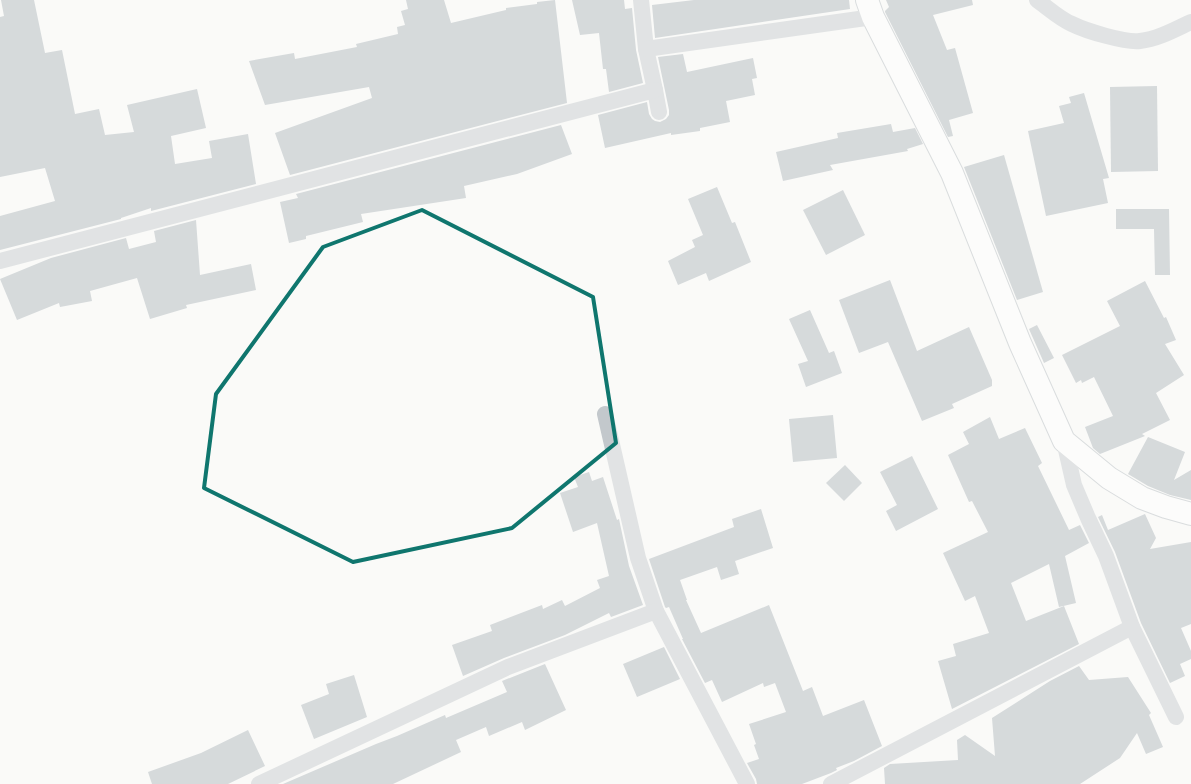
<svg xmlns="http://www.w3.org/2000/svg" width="1191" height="784" viewBox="0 0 1191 784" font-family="Arial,sans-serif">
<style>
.building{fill:#aab3b9}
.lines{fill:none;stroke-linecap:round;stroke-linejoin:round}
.secondary-casing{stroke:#b3babf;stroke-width:24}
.street{stroke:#c3c8cc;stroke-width:16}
.secondary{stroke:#fff;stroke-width:22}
.marked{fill:none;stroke:#0f766e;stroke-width:4;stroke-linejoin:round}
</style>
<rect width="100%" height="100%" fill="#fafaf8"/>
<g class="building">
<path d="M1,0h33l11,53 17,-3 13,64 24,-5 6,26 29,-3 -7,-27 70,-16 9,39 -35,8 4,28 37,-6 -3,-17 39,-7 8,50 -105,27v-3l-30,10v1l-121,31v-34l55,-15 -10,-33 -45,9v-160l4,-1z"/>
<path d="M406,0h38l7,23 55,-13v-2l31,-4v-2l18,-2 12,103 -277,72 -15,-42 97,-35 -3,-11 -104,18 -16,-44 45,-8 1,6 62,-12 -1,-3 42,-10 -1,-7 8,-2 -4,-14 7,-2z"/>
<path d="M572,0h52l1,9 7,-1 4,42 7,33 -34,9 -3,-23h-3l-4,-36 -19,2z"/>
<path d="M694,0h155l1,9 -195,29 -3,-33z"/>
<path d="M886,0h86l1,5 -40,10 14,35 8,-2 18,65 -24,7 4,16 -5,1 -63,-125v-1l4,-4z"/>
<path d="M683,54l4,18 66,-14 4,20 -5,1 3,16 -29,6 4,21 -30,6v3l-29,4v-2l-66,15 -7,-33 49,-13 2,12 3,5 3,2 5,1 6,-3 3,-4v-5l-11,-53z"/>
<path d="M1157,86l1,85 -47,1 -1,-85z"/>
<path d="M1084,93l25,85 -6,1 5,24 -62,13 -18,-85 36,-8 -5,-17 12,-3 -2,-6z"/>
<path d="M891,124l2,8 22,-4 8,16 -16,5 1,2 -78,14 3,5 -50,11 -7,-29 62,-14 -1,-5z"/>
<path d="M561,125l11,29 -55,20 -53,12 2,12 -105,16 2,8 -57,14v3l-17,4 -9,-41 18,-4 -2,-4z"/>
<path d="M1004,155l39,137 -26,8 -53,-133z"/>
<path d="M717,187l15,36 3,-1 16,40 -42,19 -3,-8 -28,12 -10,-24 27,-14 -3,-7 11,-5 -15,-36z"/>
<path d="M843,190l22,45 -39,20 -23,-45z"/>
<path d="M1116,209h53l1,66h-15l-1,-46h-38z"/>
<path d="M196,220l4,55 51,-11 5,26 -70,15 1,3 -37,11 -13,-41 -47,13 2,10 -32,6 -1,-4 -42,17 -17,-41 51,-21 75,-20 3,11 27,-7 -2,-11z"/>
<path d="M890,280l27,71 52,-24 23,53v6l-40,18 2,4 -32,13 -34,-79 -29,11 -20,-53z"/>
<path d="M1145,281l19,37 2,-1 10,23 -11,4 19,31 -28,18 14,27 -28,14 3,2 -45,18 -7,-6 -8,-21 28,-11 -19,-39 -12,6 -1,-3 -5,3 -14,-28 58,-29 -13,-25z"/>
<path d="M810,310l19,43 5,-2 8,22 -36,14 -8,-23 10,-3 -19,-42z"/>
<path d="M1037,325l17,33 -10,5 -15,-34z"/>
<path d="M833,415l4,43 -44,4 -4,-43z"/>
<path d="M990,417l9,22 26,-11 17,35 -4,3 31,64 11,-5 9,18 -24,13 11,47 -17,4 -10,-43 -38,19 15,38 38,-15 15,38 -127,65 -14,-48 18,-5 -3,-12 36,-11 -14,-37 -10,5 -22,-48 45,-21 -16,-31 -3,1 -21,-47 21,-11 -6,-12z"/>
<path d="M1148,437l37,15 -11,28 17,-10v30l-21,-5 -22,-9 -20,-12z"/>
<path d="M912,456l26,53 -42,22 -10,-20 11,-6 -17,-33z"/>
<path d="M845,465l17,18 -18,18 -18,-18z"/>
<path d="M589,472l3,9 11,-4 14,43 2,-1 10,47 14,39 -32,12 -2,-4 -44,22 -61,23 -41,18 -11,-31 40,-14 -2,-6 52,-20 1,4 19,-9 3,6 35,-18 -3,-8 12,-4 -12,-53 -24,9 -13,-39 18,-6 -4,-10z"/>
<path d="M761,509l12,39 -38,13 4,13 -18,6 -4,-13 -37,13 7,20h-1l15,33 68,-28 34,86 9,-4 11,29 41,-16 18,46 -28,15 -18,7 1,2 -6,3 -29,11h-45l-1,-5 -9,-16 12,-4 -5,-14 2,-1 -7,-20 37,-12 -11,-29 -11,4 -1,-4 -41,19 -10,-22 -7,3 -23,-44h1l-14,-32 -3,1 -1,-1 -16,-48 85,-32 -2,-8z"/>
<path d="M1145,514l11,24 -6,11 41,-7v82l-10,4 10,23v8l-11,5 5,12 -15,7 -29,-60 -26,-71 -17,-35 4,-2 6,15z"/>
<path d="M664,647l16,32 -43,18 -14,-33z"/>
<path d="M545,664l21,46 -41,20 -3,-8 -33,14 -3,-9 -30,13 5,12 -68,32h-110l93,-40 21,-8 48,-21 1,3 61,-26 -5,-11z"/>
<path d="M1079,666l10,14 39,-3 23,36 -2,2 14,32 -17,7 -9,-21 -17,25 -40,26h-195l-1,-16 6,-4 68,-4 -1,-20 8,-5 30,21 -3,-38 58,-37z"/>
<path d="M354,675l13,42 -53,22 -13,-34 28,-11 -3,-10z"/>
<path d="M248,730l17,36 -37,18h-76l-4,-12 53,-19z"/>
</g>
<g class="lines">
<g class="secondary-casing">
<path id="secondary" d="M867,0l6,17 79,156 68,170 44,98 45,37 33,20 24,9 25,7"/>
</g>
<g class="street">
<path d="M641,0l5,49 9,41 4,22"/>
<path d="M1037,0c11,8 23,19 35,24 14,7 54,19 68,17 18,-2 34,-11 51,-19"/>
<path d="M646,49l227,-32"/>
<path d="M0,261l655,-171"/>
<path d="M605,414l33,144 18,53 91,173"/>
<path d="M1064,441l10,44 14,33 18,38 26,71 44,90"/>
<path d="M259,784l249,-117 148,-56"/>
<path d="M831,784l301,-157"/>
</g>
<use href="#secondary" class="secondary"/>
</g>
<path d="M0 0H1191V784H0ZM422,210l171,87 23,146 -104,85 -159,34 -149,-74 12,-94 107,-147z" fill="#fafaf8" fill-opacity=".55" fill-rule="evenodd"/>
<path class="marked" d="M422,210l171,87 23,146 -104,85 -159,34 -149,-74 12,-94 107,-147z"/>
</svg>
